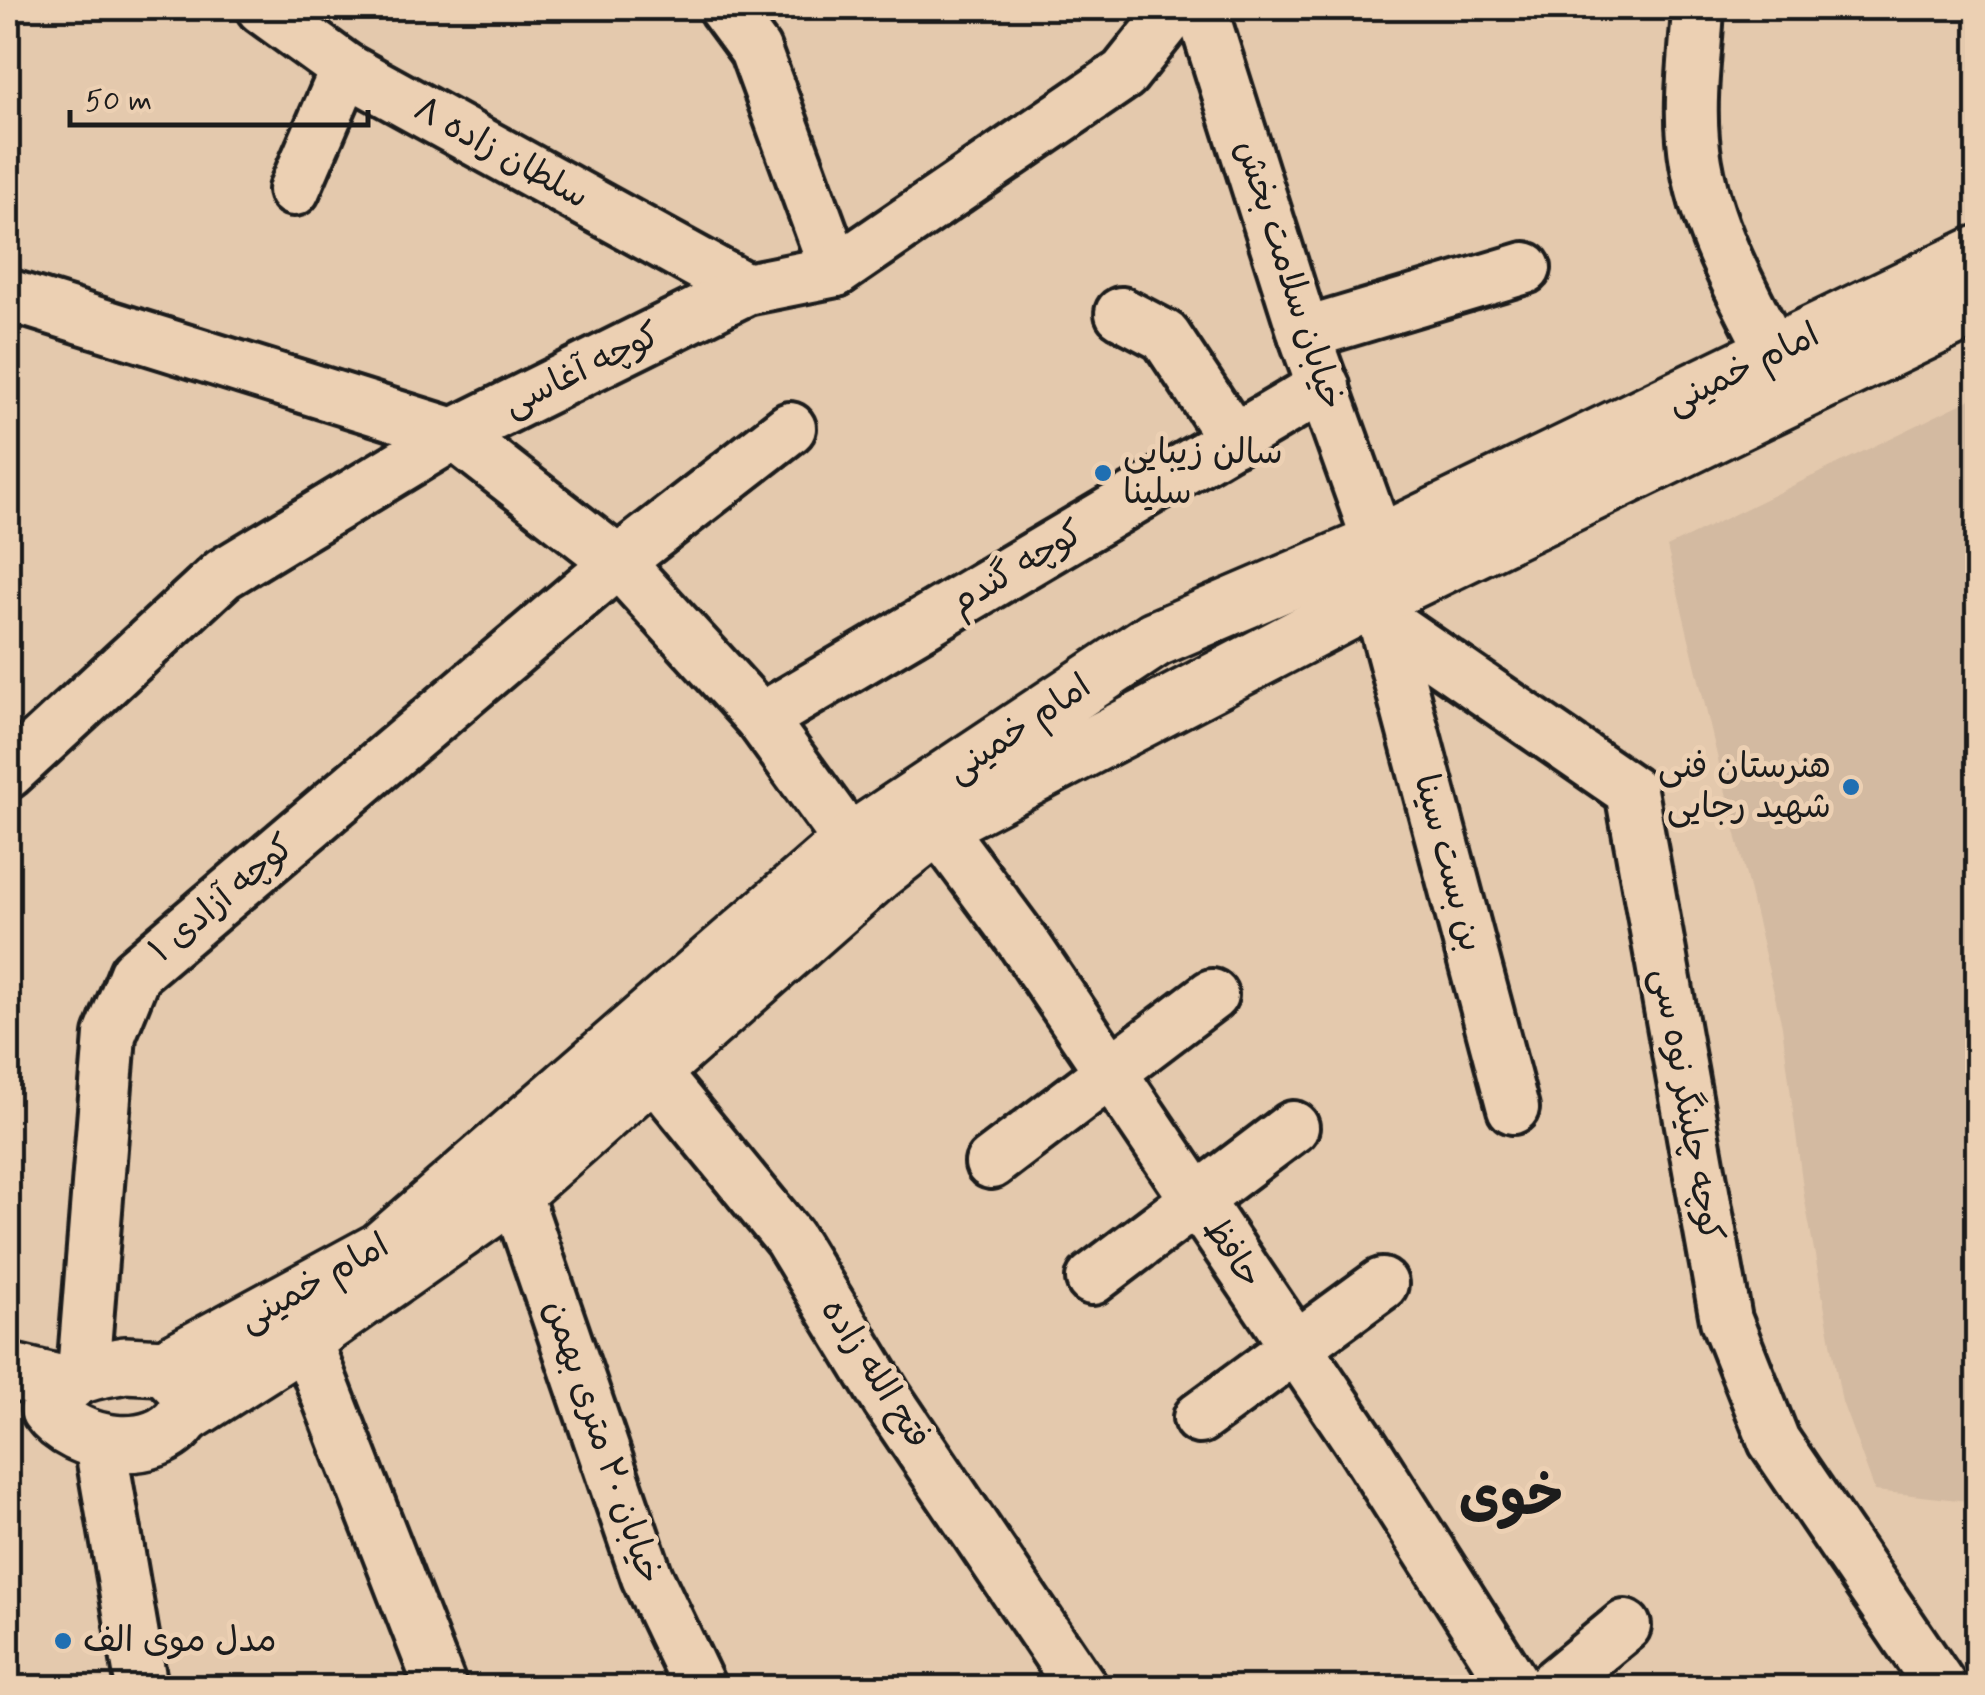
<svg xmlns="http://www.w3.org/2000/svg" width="1985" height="1695" viewBox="0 0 1985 1695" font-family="Mynerve,'Playpen Sans Arabic',sans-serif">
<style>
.built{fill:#d3baa1}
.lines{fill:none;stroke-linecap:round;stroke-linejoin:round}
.minor-casing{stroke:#1c1c1c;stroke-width:58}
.major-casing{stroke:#1c1c1c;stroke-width:62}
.minor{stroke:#ecd0b3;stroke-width:50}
.major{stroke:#ecd0b3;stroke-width:55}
.poi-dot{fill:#1f6fb2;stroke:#ecd0b3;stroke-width:4}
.labels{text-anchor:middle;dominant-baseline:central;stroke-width:10;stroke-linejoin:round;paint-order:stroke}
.street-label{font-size:35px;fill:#1c1c1c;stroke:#ecd0b3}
.poi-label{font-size:35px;fill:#1c1c1c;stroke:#ecd0b3;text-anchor:start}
.town-label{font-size:55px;font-weight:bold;fill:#1c1c1c;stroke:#ecd0b3}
</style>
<rect width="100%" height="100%" fill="#e4c9ad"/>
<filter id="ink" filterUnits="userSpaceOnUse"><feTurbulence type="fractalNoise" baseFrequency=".01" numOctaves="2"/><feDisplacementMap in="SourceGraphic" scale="20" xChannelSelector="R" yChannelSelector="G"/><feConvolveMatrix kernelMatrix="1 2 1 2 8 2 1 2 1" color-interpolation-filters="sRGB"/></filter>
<g filter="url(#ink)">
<path class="built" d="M1977,396v1106l-102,-11 -33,-89 -38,-206 -22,-170 -115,-479z"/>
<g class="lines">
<g class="minor-casing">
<g id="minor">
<path d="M262,8l84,61 400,220"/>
<path d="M724,8l31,42 81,221"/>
<path d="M1201,8l103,326 75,209"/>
<path d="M1698,8c-2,42 -9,88 -5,131 6,76 46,148 81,215"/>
<path d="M294,190l52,-121"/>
<path d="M8,295l446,139 164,128 143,157 89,123"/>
<path d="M1121,313l44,23 69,104"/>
<path d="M1304,334l221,-66"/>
<path d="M1361,605l270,186 95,529 48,121 168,247"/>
<path d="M1383,618l130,490"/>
<path d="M761,719l563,-333"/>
<path d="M8,773l215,-199 231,-140 292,-145 90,-18 288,-197 44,-55 3,-11"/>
<path d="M937,826l84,113 337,500 158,249"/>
<path d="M653,1072l136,166 98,161 195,289"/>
<path d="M991,1163l221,-168"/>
<path d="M515,1192l132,385 53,111"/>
<path d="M1092,1279l201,-152"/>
<path d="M305,1339l136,349"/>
<path d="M83,1373l27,-338 25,-62 483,-411 172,-134"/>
<path d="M1199,1418l183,-134"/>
<path d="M100,1444l42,244"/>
<path d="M1550,1688l75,-62"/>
</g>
</g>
<g class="major-casing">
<g id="major">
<path d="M125,1365l40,2 24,25c-2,6 -2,18 -5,24 -28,44 -109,31 -135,-6 20,-39 36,-37 76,-45z"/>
<path d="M165,1367l216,-117 469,-408 305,-203 224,-96 599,-289"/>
<path d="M8,1371l54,13"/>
<path d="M184,1416l121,-77 210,-147 361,-318 61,-48 424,-221 617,-299"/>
</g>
</g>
<use href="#minor" class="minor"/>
<use href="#major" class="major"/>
</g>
</g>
<g class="poi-dot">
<circle cx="1103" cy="473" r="10"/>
<circle cx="1851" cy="787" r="10"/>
<circle cx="63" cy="1641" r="10"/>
</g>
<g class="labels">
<g class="street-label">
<text transform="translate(501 153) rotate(29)">سلطان زاده ۸</text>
<text transform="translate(1289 275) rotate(72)">خیابان سلامت بخش</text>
<text transform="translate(1743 369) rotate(-26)">امام خمینی</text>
<text transform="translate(582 370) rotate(-26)">کوچه آغاسی</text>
<text transform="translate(1017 568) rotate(-31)">کوچه گندم</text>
<text transform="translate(1019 729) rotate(-34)">امام خمینی</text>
<text transform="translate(1448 863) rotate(75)">بن بست سینا</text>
<text transform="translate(222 899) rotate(-40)">کوچه آزادی ۱</text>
<text transform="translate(1687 1105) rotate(80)">کوچه چلینگر نوه سی</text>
<text transform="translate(1232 1253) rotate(56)">حافظ</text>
<text transform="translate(314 1283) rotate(-29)">امام خمینی</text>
<text transform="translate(875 1374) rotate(57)">فتح الله زاده</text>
<text transform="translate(602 1442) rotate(71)">خیابان ۲۰ متری بهمن</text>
</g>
<g class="poi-label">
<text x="1123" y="453">سالن زیبایی<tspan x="1123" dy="40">سلینا</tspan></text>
<text x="1831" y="767" text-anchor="end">هنرستان فنی<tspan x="1831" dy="40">شهید رجایی</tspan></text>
<text x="83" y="1641">مدل موی الف</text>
</g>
<g class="town-label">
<text x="1511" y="1499">خوی</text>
</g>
</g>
<rect width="1985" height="1695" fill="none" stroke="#ecd0b3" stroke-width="40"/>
<rect x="20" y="20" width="1945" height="1655" fill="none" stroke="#1c1c1c" stroke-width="4" filter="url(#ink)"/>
<path d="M70 110v15h298v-15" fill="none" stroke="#1c1c1c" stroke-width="5"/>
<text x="85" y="110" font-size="30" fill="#1c1c1c" stroke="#ecd0b3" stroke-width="8" paint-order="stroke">50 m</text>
</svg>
